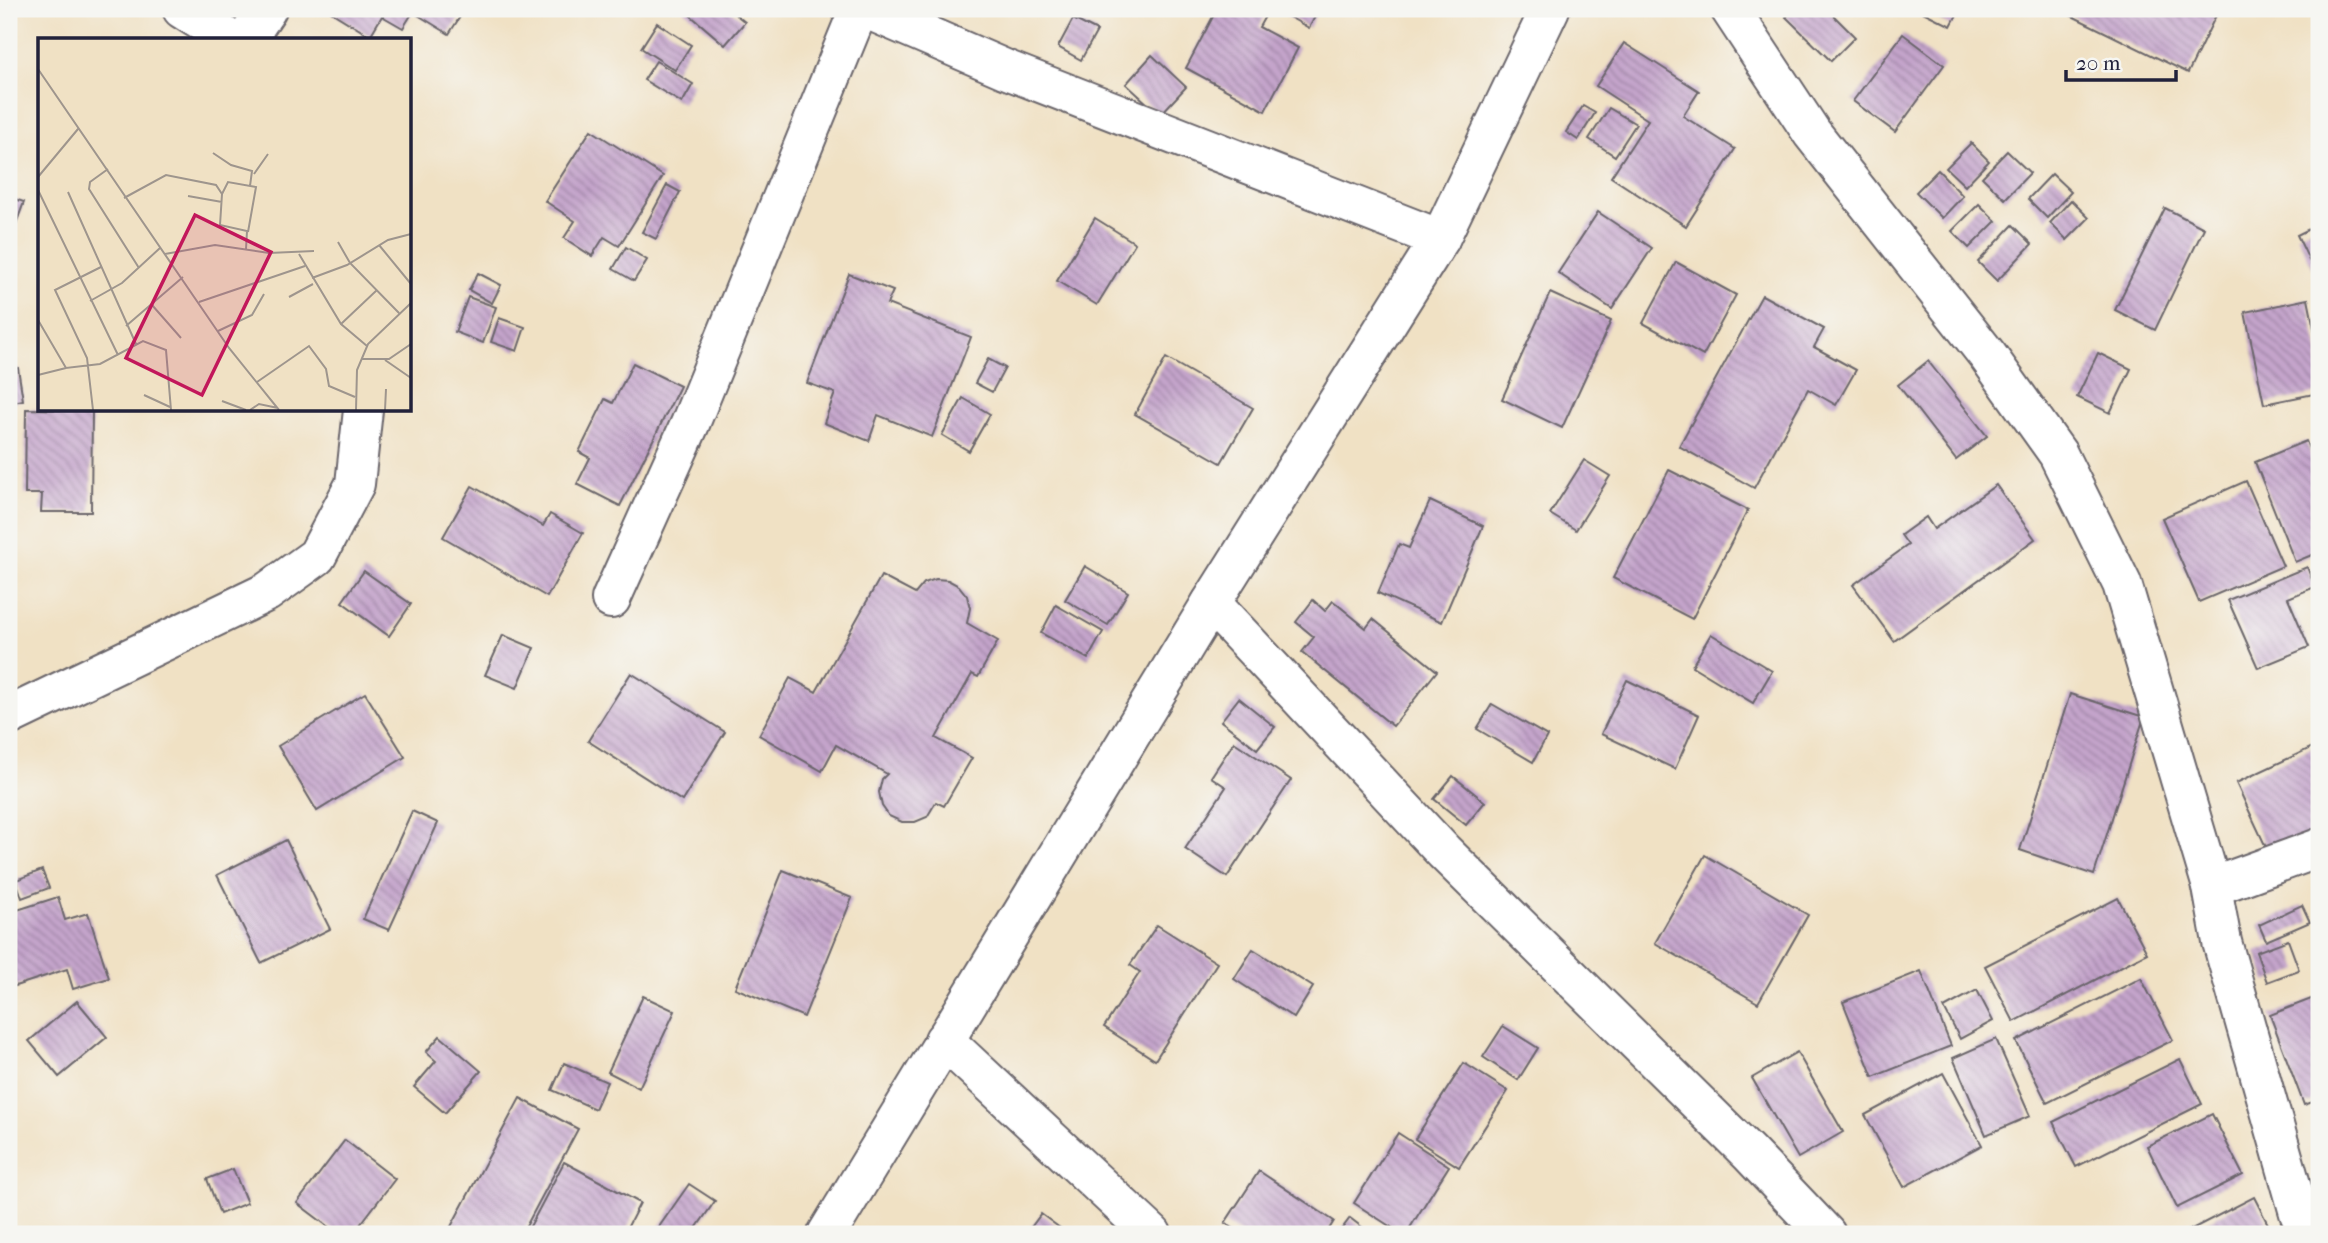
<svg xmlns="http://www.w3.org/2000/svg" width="2328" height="1243" viewBox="0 0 2328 1243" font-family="'IM FELL French Canon',serif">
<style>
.building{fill:url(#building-back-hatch)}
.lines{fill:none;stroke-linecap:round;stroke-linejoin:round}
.minor-casing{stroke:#6a656b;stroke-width:42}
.minor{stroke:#fff;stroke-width:38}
.inset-road{fill:none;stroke:#9e958d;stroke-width:2}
.view{fill:#c2185b;fill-opacity:0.15;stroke:#c2185b;stroke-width:3.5}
.inset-edge{fill:none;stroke:#22223b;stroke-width:3.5}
</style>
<defs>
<pattern id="building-back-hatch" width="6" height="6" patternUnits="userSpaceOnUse" patternTransform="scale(1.75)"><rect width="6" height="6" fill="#c4a4cb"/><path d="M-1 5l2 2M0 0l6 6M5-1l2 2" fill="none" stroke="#9f85a6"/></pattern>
</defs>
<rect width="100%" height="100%" fill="#f6f6f2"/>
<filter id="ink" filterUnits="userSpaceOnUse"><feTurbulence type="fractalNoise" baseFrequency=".0143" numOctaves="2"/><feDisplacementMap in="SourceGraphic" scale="14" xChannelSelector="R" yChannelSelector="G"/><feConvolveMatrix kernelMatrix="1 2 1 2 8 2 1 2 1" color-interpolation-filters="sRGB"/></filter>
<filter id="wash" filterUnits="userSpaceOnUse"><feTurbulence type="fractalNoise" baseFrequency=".00686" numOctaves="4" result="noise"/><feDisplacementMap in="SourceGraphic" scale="28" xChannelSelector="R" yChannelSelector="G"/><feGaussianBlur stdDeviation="1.57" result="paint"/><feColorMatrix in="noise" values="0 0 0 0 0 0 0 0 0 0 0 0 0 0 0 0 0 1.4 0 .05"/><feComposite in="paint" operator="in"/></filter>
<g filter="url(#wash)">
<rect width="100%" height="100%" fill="#f0e1c4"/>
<g id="blocks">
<g class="building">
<path d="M333,9h132l-16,25 -36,-22 -10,16 -21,-12 -12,20 -39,-24z"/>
<path d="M683,9h46l16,13 -20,23z"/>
<path d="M1217,9h52l-10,18 39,21 -33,63 -79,-43z"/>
<path d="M1275,9h44l-10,19z"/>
<path d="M1794,9h33l28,28 -24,24 -45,-44z"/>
<path d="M1917,9h43l-9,17z"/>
<path d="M2073,9h146l-31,64 -118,-58z"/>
<path d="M1073,19l24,12 -16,29 -23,-13z"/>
<path d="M657,23l34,22 -16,25 -34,-22z"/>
<path d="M1903,34l41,31 -49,67 -42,-31z"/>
<path d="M1624,43l75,48 -16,25 52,33 -49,77 -75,-49 37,-57 -52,-34z"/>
<path d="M1152,55l34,32 -26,28 -34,-31z"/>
<path d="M656,61l37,23 -11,19 -38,-23z"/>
<path d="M1583,106l12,7 -17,27 -12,-8z"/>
<path d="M1609,108l27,16 -21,32 -26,-17z"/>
<path d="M591,130l72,46 -44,70 -15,-9 -12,19 -28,-18 11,-17 -30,-20z"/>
<path d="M1971,143l18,18 -24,25 -19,-18z"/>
<path d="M2007,151l23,22 -25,26 -23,-22z"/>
<path d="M1938,170l25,26 -21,22 -26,-26z"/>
<path d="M2052,174l19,18 -24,26 -19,-19z"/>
<path d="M667,185l13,7 -24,47 -14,-7z"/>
<path d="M9,197l15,5 -8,22 -7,-3z"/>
<path d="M2071,200l18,18 -22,22 -17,-17z"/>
<path d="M1979,204l17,17 -27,27 -17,-17z"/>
<path d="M2165,208l39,20 -49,102 -40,-20z"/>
<path d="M1598,212l54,36 -40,61 -54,-36z"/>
<path d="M1095,218l40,25 -38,62 -40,-24z"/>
<path d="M2319,224v57l-22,-46z"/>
<path d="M2013,225l19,19 -35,37 -19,-19z"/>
<path d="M626,247l21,13 -13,21 -21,-12z"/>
<path d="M1676,262l60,33 -33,61 -60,-33z"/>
<path d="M478,273l23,12 -9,18 -23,-13z"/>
<path d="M849,274l44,17 -6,13 84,33 -39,100 -54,-22 -9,26 -45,-18 11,-30 -28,-10z"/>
<path d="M1550,293l61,28 -49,107 -60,-29z"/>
<path d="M1762,295l62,34 -10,18 42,23 -20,35 -28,-16 -54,99 -75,-42z"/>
<path d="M468,297l28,10 -13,36 -28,-11z"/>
<path d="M2308,299l11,54v40l-55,11 -19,-92z"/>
<path d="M499,318l26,9 -8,24 -26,-9z"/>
<path d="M2098,353l33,16 -21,44 -33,-16z"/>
<path d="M1166,358l87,50 -32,55 -86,-49z"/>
<path d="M988,359l17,9 -13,24 -17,-9z"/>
<path d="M1928,361l59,75 -31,24 -58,-75z"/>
<path d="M633,363l47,23 -60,120 -43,-22 13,-26 -11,-6 26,-53 8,4z"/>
<path d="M18,368l5,32 -14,3v-33z"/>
<path d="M963,398l27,16 -21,37 -27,-16z"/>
<path d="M26,409l66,1 -1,102h-50l1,-18h-17z"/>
<path d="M2306,441l13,34v77l-24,10 -40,-100z"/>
<path d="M1584,460l26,16 -34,54 -26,-16z"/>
<path d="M1669,470l79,40 -56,109 -79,-41z"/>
<path d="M2246,481l37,85 -84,36 -37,-84z"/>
<path d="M1996,485l39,54 -141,102 -41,-56 55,-40 -7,-10 25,-18 8,12z"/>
<path d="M472,486l71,40 7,-12 33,19 -36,64 -104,-60z"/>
<path d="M1430,501l53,25 -41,96 -64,-29 21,-49 10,4z"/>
<path d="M1085,566l43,26 -20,33 -43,-25z"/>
<path d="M2307,567l8,20 -27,11 21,49 -51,21 -30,-68z"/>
<path d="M364,571l47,33 -22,32 -47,-34z"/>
<path d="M881,576l34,18 9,-11 12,-4 12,1 11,6 8,10 3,12 -3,15 31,18 -20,36 -6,-3 -36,64 36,20 -28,48 -8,-4 -9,15 -12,5h-13l-13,-6 -7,-10 -3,-14 3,-13 5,-5 -51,-29 -14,26 -63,-36 31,-57 26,14z"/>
<path d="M1313,600l12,11 8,-10 33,27 7,-9 64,52 -44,55 -91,-74 12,-15 -18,-15z"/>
<path d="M1056,605l47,27 -15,27 -47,-26z"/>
<path d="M1711,634l61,37 -19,32 -61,-37z"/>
<path d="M503,635l31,13 -17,40 -32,-13z"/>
<path d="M631,673l94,59 -43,69 -94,-60z"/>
<path d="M1627,680l72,35 -24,54 -74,-35z"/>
<path d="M365,693l40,64 -88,54 -39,-65z"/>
<path d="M2070,694l74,23 -50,158 -74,-25z"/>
<path d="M1239,698l36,29 -18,22 -36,-28z"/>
<path d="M1492,704l55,32 -14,26 -56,-33z"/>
<path d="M1234,742l57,38 -64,97 -42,-28 41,-62 -15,-10z"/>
<path d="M2319,744v91l-48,23 -35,-75z"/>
<path d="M1453,776l32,26 -19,23 -32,-26z"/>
<path d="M412,811l26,12 -49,107 -26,-11z"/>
<path d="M286,840l44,89 -69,34 -44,-88z"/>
<path d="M1705,855l103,60 -50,88 -103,-60z"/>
<path d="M42,870l7,18 -27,10 -6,-18z"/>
<path d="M783,870l69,28 -48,119 -69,-29z"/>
<path d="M58,897l7,23 23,-7 21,65 -36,11 -6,-20 -58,19v-81l2,5z"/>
<path d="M2118,898l29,55 -133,69 -29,-56z"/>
<path d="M2302,905l8,17 -44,19 -7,-16z"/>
<path d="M1157,925l60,38 -62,97 -51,-33 36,-55 -10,-7z"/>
<path d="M2288,940l11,30 -32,12 -11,-30z"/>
<path d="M1253,949l60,38 -19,31 -60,-39z"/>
<path d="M1921,971l30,75 -78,31 -30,-75z"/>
<path d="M2141,978l32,62 -126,63 -31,-62z"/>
<path d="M1977,990l16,31 -33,18 -16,-31z"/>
<path d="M643,996l32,15 -36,77 -31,-16z"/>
<path d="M2319,996v104l-15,5 -34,-90z"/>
<path d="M77,1001l30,36 -48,40 -30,-36z"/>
<path d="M1503,1026l35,22 -20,32 -35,-23z"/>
<path d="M440,1036l41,35 -36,42 -31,-26 22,-26 -10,-9z"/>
<path d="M1996,1039l34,77 -44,19 -33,-77z"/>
<path d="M1797,1052l46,80 -45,26 -46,-80z"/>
<path d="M2180,1059l22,45 -126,63 -23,-45z"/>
<path d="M564,1063l43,19 -12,27 -43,-19z"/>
<path d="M1464,1063l44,28 -49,76 -44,-28z"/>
<path d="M1943,1073l39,72 -78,42 -39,-72z"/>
<path d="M520,1098l58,31 -56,105h-75z"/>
<path d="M2212,1114l31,61 -66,33 -30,-62z"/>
<path d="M1398,1133l51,33 -43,68h-4l-48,-31z"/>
<path d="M345,1140l50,39 -42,55h-15l-41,-31z"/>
<path d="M564,1162l76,41 -16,31h-98z"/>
<path d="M233,1169l14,34 -27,11 -13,-35z"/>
<path d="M1259,1171l75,50 -8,13h-84l-17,-11z"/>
<path d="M689,1184l26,17 -23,33h-38z"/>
<path d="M2254,1197l19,37h-86l-1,-2z"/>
<path d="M1041,1214l27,20h-42z"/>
<path d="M1350,1218l21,16h-33z"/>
</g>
</g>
</g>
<g filter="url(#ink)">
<use href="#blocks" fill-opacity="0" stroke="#6a656b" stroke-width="2"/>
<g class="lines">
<g class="minor-casing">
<g id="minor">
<path d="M182,9l49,31"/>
<path d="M866,9l139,60 435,170"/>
<path d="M1730,9l82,124 176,223 70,98 64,130 90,303 10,55 77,271 9,21"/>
<path d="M246,40l21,-31"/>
<path d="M611,599l79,-175 169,-415"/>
<path d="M1211,603l233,249 305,301 77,81"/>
<path d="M9,716l258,-124 50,-36 38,-72 8,-74"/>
<path d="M2212,887l107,-39"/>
<path d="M944,1040l208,194"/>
<path d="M827,1234l384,-631 229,-364 110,-230"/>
</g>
</g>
<use href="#minor" class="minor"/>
</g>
</g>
<g transform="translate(38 38)">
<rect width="373" height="373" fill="#f0e1c4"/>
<path class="inset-road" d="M0,31l191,279 50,62M175,115l18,12 21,6 -2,15M70,131l-18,13 -1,7 50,79M216,136l14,-20M0,139l40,-48M0,152l80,165M30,154l68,152M184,156l6,-12 28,5 -8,45M150,158l34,6M86,160l42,-23 50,10 6,9 -2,31 27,6 -1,18M300,204l12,21 49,50M341,207l32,39M127,216l50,-9 54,8 45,-2M261,216l42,70 26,22M274,240l35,-13 41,-25 23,-6M251,259l24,-13M52,263l32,-18 38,-35M161,264l106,-36M114,267l29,33M0,282l28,48 34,-4 43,-23 23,9 5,60M303,286l36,-34M88,288l57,-49M180,293l34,-16 12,-21M323,321h28l22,-15M347,322l26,18M0,337l28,-7M219,344l52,-36 17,23 3,17 26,11M106,357l26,12M184,363l24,9M55,372l-6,-52 -32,-68 46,-23M212,372l9,-6 19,4M318,372l1,-40 11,-26 43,-41M347,372l1,-21"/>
<path class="view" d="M157,177l76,37 -69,143 -76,-37z"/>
<rect width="373" height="373" class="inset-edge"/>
</g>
<rect width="2328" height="1243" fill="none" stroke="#f6f6f2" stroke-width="35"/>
<path d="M2066 70v10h110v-10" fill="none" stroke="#22223b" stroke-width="3.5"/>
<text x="2076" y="70" font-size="21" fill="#22223b" stroke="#f6f6f2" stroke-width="5" paint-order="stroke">20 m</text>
</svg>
